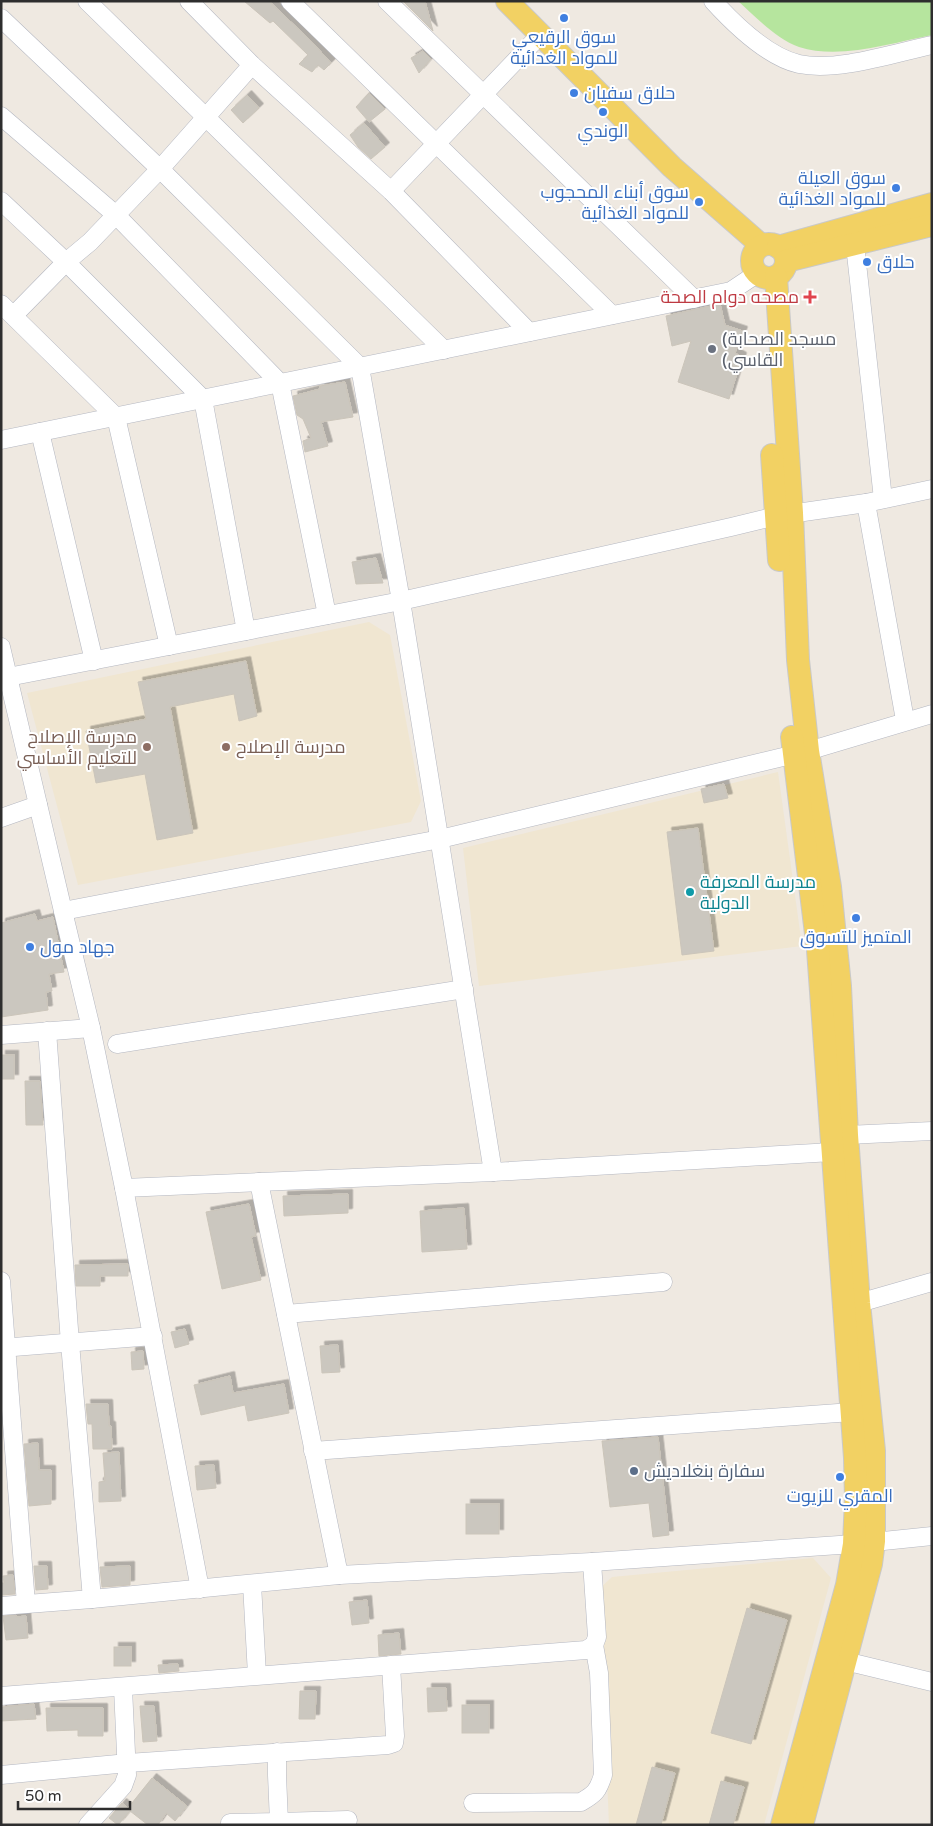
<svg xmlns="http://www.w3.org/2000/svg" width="933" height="1826" viewBox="0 0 933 1826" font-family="'Varela Round',Cairo,sans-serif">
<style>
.education{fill:#f0e6d1}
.green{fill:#b6e59e}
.building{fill:#cbc7bf;stroke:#cbc5ba;filter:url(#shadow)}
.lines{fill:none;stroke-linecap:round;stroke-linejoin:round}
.minor-casing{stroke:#b4b7c1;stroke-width:19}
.major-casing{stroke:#c9c9c9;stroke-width:24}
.minor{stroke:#fff;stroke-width:18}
.major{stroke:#f2d163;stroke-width:22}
.shop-dot{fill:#3f7fe0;stroke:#fff;stroke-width:2}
.health-dot{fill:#e0444e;stroke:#fff;stroke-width:2}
.worship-dot{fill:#6b7280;stroke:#fff;stroke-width:2}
.education-dot{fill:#8d6e63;stroke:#fff;stroke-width:2}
.culture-dot{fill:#0f9aa8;stroke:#fff;stroke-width:2}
.service-dot{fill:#5c6f8a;stroke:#fff;stroke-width:2}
.labels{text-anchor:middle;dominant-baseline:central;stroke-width:4;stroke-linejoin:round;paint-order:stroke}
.shop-label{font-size:18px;fill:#366cbe;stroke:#fff}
.health-label{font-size:18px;fill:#be3a42;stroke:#fff;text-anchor:end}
.worship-label{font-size:18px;fill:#5b616d;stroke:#fff;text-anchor:start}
.education-label{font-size:18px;fill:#785e54;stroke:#fff;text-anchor:end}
.culture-label{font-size:18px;fill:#0d838f;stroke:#fff;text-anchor:start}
.service-label{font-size:18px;fill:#4e5e75;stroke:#fff;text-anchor:start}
</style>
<defs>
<filter id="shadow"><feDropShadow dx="4.5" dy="-4.5" stdDeviation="0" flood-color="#0004"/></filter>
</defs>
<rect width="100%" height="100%" fill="#efe9e1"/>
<g class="education">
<path d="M369,622l21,13 31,166 -10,21 -333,63 -51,-192z"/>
<path d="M778,772l24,174 -323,40 -16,-138z"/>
<path d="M813,1558l18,20 -67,247h-155l-10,-236 13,-12z"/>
</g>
<path class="green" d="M738,1h194v34c-41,8 -92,25 -133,12 -23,-8 -43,-30 -61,-46z"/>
<g class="building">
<path d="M244,1h25l43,41 19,21 -7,7 -6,-5 -6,7 -13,-8 9,-9 -35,-34 -3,2z"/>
<path d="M403,1h22l8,30z"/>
<path d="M423,51l8,8 -12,14 -8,-15z"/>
<path d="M369,93l16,16 -16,13 -13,-15z"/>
<path d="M247,95l12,13 -16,15 -12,-13z"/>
<path d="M364,123l21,24 -14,12 -13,-12 -8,-12z"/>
<path d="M720,304l5,21 18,6 -8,22 7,4 -13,42 -51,-17 13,-41 -19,5 -6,-30z"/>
<path d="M345,382l8,35 -32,5 7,24 -23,6 -2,-11 8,-3 -8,-19 -6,-4 -4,-19 27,-7v-3z"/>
<path d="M376,558l7,25 -27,1 -4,-22z"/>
<path d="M246,661l11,55 -18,5 -5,-27 -64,13 23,126 -36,7 -12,-66 -49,9 -10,-52 60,-12 -8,-37z"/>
<path d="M724,784l4,14 -24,5 -3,-14z"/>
<path d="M698,828l16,123 -32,4 -15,-123z"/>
<path d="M35,914l2,7 16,-4 11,55 -15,2 3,17 -6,1 2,18 -47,7v-94z"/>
<rect x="1" y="1055" width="13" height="24"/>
<path d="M25,1081h15l3,44h-17z"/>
<path d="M348,1194v19l-64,3 -1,-20z"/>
<path d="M249,1204l7,32 -5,1 10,43 -39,9 -16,-77z"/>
<path d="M464,1208l3,41 -45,3 -2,-41z"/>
<path d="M128,1264v12h-28v10h-24l-1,-21z"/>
<path d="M185,1329l4,15 -14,4 -4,-16z"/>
<path d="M338,1345l2,27 -18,1 -2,-27z"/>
<path d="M143,1351l1,18 -12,1 -1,-18z"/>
<path d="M230,1376l3,17 51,-9 5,29 -41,8 -3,-16 -44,10 -7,-30z"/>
<path d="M86,1404h22l1,22h2l1,23h-19l-1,-25h-4z"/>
<path d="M658,1437l11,98 -16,2 -4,-34 -39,4 -8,-66z"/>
<path d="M38,1443l1,27h12v34l-22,2 -5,-62z"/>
<path d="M119,1452l2,49 -22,1v-20l6,-1 -2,-28z"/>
<path d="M214,1465l2,23 -19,2 -2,-24z"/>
<rect x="466" y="1504" width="33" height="30"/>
<path d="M34,1566h13l1,23 -12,1z"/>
<path d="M130,1566v19l-28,2 -2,-20z"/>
<path d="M13,1575l2,19 -14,1v-12h3l-1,-7z"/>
<path d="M367,1600l2,23 -17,2 -3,-23z"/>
<path d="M747,1608l40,12 -36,124 -40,-11z"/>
<path d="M16,1615v2l10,-1 2,22 -22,2 -3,-24z"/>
<path d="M399,1633l2,21 -22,2 -1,-21z"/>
<rect x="114" y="1647" width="17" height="19"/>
<path d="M178,1664l1,7 -20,2 -1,-8z"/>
<path d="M427,1688h19l1,23 -19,1z"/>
<path d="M300,1691h16l-1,28h-16z"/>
<path d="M34,1704l2,15 -35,2v-14z"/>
<rect x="462" y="1705" width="27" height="28"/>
<path d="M140,1706h14l3,35 -14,1z"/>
<path d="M46,1708h57v28h-25v-6l-31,1z"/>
<path d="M652,1767l23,6 -14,52h-25z"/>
<path d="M152,1778l35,28 -12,15 -9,-8 -8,12h-10l-18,-14 -12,14 -9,-7 13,-15 6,5z"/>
<path d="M721,1781l23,6 -11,38h-24z"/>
</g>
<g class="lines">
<g class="minor-casing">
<g id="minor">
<path d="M87,1l357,349"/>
<path d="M189,1l63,64 139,126 138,141"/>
<path d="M290,1l322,314"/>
<path d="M387,1l307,298"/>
<path d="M713,1c21,23 55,56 86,63 38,8 95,-11 133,-19"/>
<path d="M1,18l159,151 200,198 41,234 92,571 -369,16"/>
<path d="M1,116l115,99 164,168 47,232"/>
<path d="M391,191l150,-157"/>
<path d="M1,201l65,61 137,137 43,232"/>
<path d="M855,245l28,254"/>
<path d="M1,304l115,113 53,229"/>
<path d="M14,315l52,-53 24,-20 70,-73 92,-104"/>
<path d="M40,432l54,229"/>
<path d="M1,440l730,-149 18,-12 6,-8"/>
<path d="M866,503l39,217"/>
<path d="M1,647l62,264 28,117 33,160 76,401"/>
<path d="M8,677l393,-76 330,-74 45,-11 90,-13 66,-14"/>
<path d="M1,818l37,-13"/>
<path d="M63,911l377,-72 368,-88 124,-37"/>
<path d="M47,1031l23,312 22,256"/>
<path d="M1,1035l90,-7"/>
<path d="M117,1044l347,-55"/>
<path d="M847,1135l85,-4"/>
<path d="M493,1172l339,-20"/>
<path d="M259,1182l80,393"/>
<path d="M1,1281l25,323"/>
<path d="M859,1303l73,-21"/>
<path d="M286,1314l377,-32"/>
<path d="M1,1348l152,-12"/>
<path d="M313,1451l539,-39"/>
<path d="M252,1584l5,91"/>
<path d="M1,1606l91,-7 247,-24 253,-13 262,-18 78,-8"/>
<path d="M845,1661l87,21"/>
<path d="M1,1696l585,-46 8,-5 3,-8 -5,-75"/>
<path d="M1,1775l127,-12 260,-18 6,-2 1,-7 -4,-71"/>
<path d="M473,1803l108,-1c14,-8 17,-11 22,-27l-4,-102 -5,-28"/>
<path d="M279,1822l69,-2"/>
<path d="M230,1823l49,-1 -2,-47v-23"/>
<path d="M88,1825l35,-39 4,-11 -4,-87"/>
</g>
</g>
<g class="major-casing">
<g id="major">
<path d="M507,1l165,166 89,78"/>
<circle cx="769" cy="261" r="17"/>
<path d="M778,247l154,-43"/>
<path d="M786,261l146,-36"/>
<path d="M776,277l16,236 6,147 10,91 22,136 10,99 7,149 12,168 15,148v90l-3,23 -69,261"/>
<path d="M772,455l7,105"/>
<path d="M782,1825l65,-240 7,-41 2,-45 -1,-41 -37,-508 -26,-213"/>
</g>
</g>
<use href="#minor" class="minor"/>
<use href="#major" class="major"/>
</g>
<g class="shop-dot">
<circle cx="564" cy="18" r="5"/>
<circle cx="574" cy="93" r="5"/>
<circle cx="603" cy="112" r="5"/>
<circle cx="896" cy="188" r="5"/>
<circle cx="699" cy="202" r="5"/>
<circle cx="867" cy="262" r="5"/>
<circle cx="856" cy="918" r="5"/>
<circle cx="30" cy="947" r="5"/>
<circle cx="840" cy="1477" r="5"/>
</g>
<path class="health-dot" d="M807.5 289.5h5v5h5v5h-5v5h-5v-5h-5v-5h5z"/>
<circle class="worship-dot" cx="712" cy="349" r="5"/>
<g class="education-dot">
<circle cx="147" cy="747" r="5"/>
<circle cx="226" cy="747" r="5"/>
</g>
<circle class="culture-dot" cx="690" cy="892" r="5"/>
<circle class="service-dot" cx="634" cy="1471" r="5"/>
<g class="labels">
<g class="shop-label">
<text x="564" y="37">سوق الرقيعي<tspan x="564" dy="21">للمواد الغدائية</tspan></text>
<text x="584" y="93" text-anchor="start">حلاق سفيان</text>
<text x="603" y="131">الوندي</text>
<text x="886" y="178" text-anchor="end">سوق العيلة<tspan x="886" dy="21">للمواد الغذائية</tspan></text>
<text x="689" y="192" text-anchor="end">سوق أبناء المحجوب<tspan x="689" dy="21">للمواد الغذائية</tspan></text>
<text x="877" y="262" text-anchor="start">حلاق</text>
<text x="856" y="937">المتميز للتسوق</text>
<text x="40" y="947" text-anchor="start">جهاد مول</text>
<text x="840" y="1496">المقري للزيوت</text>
</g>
<g class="health-label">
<text x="799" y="297">مصحه دوام الصحة</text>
</g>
<g class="worship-label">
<text x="722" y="339">(مسجد الصحابة<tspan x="722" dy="21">(القاسي</tspan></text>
</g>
<g class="education-label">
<text x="137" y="737">مدرسة الإصلاح<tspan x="137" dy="21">للتعليم الأساسي</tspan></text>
<text x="236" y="747" text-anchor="start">مدرسة الإصلاح</text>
</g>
<g class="culture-label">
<text x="700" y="882">مدرسة المعرفة<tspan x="700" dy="21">الدولية</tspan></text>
</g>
<g class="service-label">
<text x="644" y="1471">سفارة بنغلاديش</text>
</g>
</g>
<rect width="933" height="1826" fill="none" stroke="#2e2e2e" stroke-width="5"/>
<path d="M18 1801v8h112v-8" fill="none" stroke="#2e2e2e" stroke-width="2.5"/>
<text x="25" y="1801" font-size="15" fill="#2e2e2e" stroke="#ffffff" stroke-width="4" paint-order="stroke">50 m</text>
</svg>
